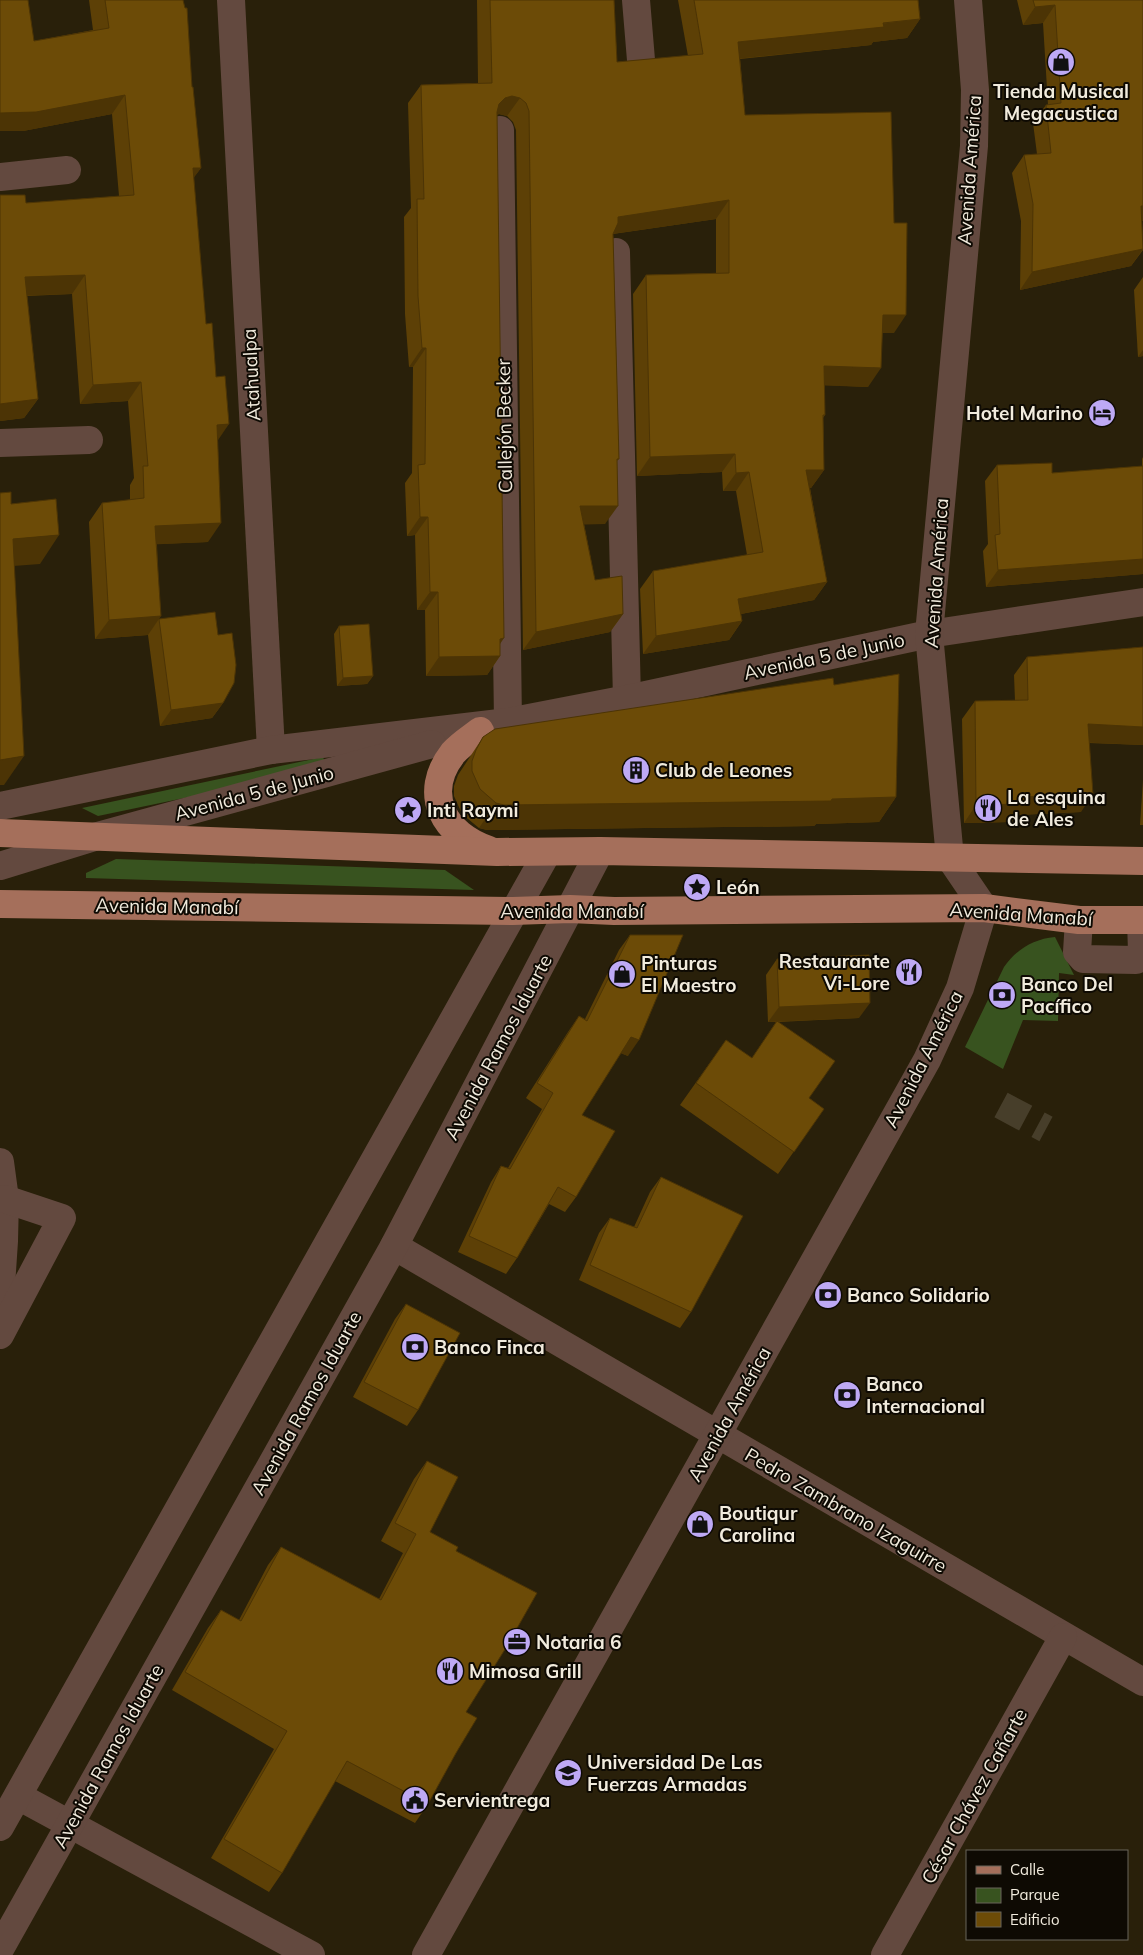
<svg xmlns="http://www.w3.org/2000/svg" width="1143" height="1955" viewBox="0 0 1143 1955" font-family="Mulish,sans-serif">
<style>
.green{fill:#38531f}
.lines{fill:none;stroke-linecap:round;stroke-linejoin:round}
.minor-tunnel{stroke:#473e2a;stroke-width:28;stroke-dasharray:28 14;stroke-linecap:butt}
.minor{stroke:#63493f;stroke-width:28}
.major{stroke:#a56f5b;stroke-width:28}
.wall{fill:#5d4006}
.shaded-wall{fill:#4c3405}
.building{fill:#6c4b07;stroke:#4c3405}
.labels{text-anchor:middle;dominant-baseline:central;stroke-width:4;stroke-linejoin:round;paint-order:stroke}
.poi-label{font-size:19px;font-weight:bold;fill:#f1ebdd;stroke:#0e0a03;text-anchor:start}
.street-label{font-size:19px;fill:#f1ebdd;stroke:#0e0a03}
</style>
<rect width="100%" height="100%" fill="#29200a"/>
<g class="green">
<path d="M323,757l4,11 -229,48 -16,-8z"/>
<path d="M116,859l329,11 29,20 -388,-12v-5z"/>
<path d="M1055,937l19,38 -15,-2 -1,48 -35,-1 -20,49 -38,-22 39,-80c12,-17 29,-28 51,-30z"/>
</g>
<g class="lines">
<path class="minor-tunnel" d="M1001,1105l45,24"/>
<g class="minor">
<path d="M231,0l40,750"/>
<path d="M636,0l5,60"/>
<path d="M500,130l8,592"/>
<path d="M0,177l67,-7"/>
<path d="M616,252l11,447"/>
<path d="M0,443l89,-3"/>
<path d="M0,806l271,-56 237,-28 119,-23 302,-65 214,-32"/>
<path d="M0,866l94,-29 338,-93"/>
<path d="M1079,920l-2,32 6,7 53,1 6,-8 -1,-32"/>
<path d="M0,1162l5,37 -1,42 -4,60"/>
<path d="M394,1246l749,436"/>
<path d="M0,1335l62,-117 -57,-19"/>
<path d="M18,1796l293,159"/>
<path d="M0,1827l547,-974"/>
<path d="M0,1949l394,-703 206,-395"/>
<path d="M426,1955l501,-895 33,-72 24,-80 -34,-50 -21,-224 45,-488 1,-56 -7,-90"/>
<path d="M885,1955l178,-318"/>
</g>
<g class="major">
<path d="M480,731c-9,7 -19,13 -27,22 -32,41 -9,82 36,97"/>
<path d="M0,833l497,19 103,-1 543,10"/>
<path d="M0,904l513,7 57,-2 44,2 370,-3 95,12h64"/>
</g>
</g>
<g class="wall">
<path d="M0,0l34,41 59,-11 -4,-30h94l9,87 9,81 -8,10 13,146 12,116 -10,102 -51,2 2,75 64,84 -11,15 -52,8 -12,-91 -53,4 -6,-117 13,-19 28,-3v-15l4,-7 -6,-77 -48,3 -8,-110 -45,2 11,103 -14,19 -24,3v-226l26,8 93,-7 -7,-82 -89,17h-23z"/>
<path d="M477,0h137l3,62 71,-6 -10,-56h240l2,19 -13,19 -34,4 -2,3 -131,14 5,56 149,218h-12l-14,54 -43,-2v30l-2,3 1,52 -13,18h-1l17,94 -13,18 -73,14 1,7 -13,19 -86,14 -3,-65 13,-18 94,-16 -11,-64h-13l-1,-19 -85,4 -4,-182 13,-19 70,-2v-54l-103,15 6,225 -2,2 -12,63h-21l11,56 28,34 -13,18 -87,18 -7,-520 -3,-8 -6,-6 -8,-2 -2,1 3,541 -13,19 -61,1 -1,-66h-8l-2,-75 -8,1 -2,-53 7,-10 1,-106h-4l-4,-53 -1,-97 7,-9 -3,-105 13,-18 57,-2z"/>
<path d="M1017,0h126l-1,221 1,29 -12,16 -111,24 1,-69 -9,-48 12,-18 13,-1 -4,-31 13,-18h2l-5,-82 -20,2z"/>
<path d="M1143,277v79l-5,1 -4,-67z"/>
<path d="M1143,457v117l-157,13 -3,-36 5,-7 -3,-63 12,-16 55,8 90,-7v-7z"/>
<path d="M339,626l34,50 -6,8 -30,2 -3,-52z"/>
<path d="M1143,647v98l-54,-2 -8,69 -64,3 -6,7 -47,1 -2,-104 13,-18h40l-1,-26 13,-18z"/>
<path d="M834,685l62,112 -17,25 -63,2 -2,2 -327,4 -8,-2 -17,-14 -8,-18v-10l4,-11 25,-38z"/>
<path d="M1143,780v45h-3z"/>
<path d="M630,935l-2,121 -7,-3 -39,62 -6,82 -11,15 -16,-8 -32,54 -11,16 -48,-22 33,-70 10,-16 7,2 34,-59 -16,-11 42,-66 11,-16 6,3 34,-69z"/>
<path d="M777,959l82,59 -81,4 31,76 15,11 -46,65 -98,-69 46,-65 26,18 24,-36h-8l-2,-47z"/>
<path d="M661,1177l30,135 -11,16 -101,-48 20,-47 11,-15 24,9 16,-35z"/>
<path d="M406,1304l12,106 -11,16 -54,-29 42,-78z"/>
<path d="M427,1461l3,71 26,19 10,161 -10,41 -28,51 -13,19 -80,-42 -53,92 -13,19 -58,-34 63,-109 -102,-59 36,-62 13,-18 18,10 29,-55 13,-18 98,52 24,-46 -22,-12 33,-62z"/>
</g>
<g class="shaded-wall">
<path d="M1055,5l-12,18 -20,2 12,-18z"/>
<path d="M920,19l-13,19 -34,4 -2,3 -146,15 13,-18z"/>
<path d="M125,95l-13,19 -89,17h-23v-18z"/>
<path d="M512,96l8,2 -13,18 -8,-2 -7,3 7,-13 6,-6z"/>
<path d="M193,168h8l-14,19z"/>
<path d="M729,200l-13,19 -111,16 13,-18z"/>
<path d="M1141,206h2v15l-14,3z"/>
<path d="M1143,249l-12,17 -111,24 12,-18z"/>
<path d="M85,275l-13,19 -60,2 13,-19z"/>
<path d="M883,315h23l-12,18h-24z"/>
<path d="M422,348h4l-13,19h-4z"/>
<path d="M1143,350v6l-5,1z"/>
<path d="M824,366l57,2 -13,19 -57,-2z"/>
<path d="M141,382l-13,19 -48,3 13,-19z"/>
<path d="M38,399l-14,19 -24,3v-17z"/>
<path d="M229,424l-13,19 1,-18z"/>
<path d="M735,454l-13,18 -85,4 13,-19z"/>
<path d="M806,470h18l-13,18 -18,1z"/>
<path d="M749,472l-13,19h-13l13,-18z"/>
<path d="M580,506h38l-13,18 -38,1z"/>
<path d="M420,517h8l-13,18 -8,1z"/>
<path d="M221,523l-13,19 -66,3 13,-19z"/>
<path d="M59,535l-19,29 -40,3 13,-28z"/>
<path d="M1143,559v15l-157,13 12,-17z"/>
<path d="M827,582l-13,18 -89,17 13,-18z"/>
<path d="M430,592h8l-13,18h-8z"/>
<path d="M623,614l-13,18 -87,18 13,-18z"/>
<path d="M161,616l-13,19 -53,4 14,-19z"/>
<path d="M742,621l-13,19 -86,14 13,-18z"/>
<path d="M504,638l-12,18h8l-13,19 -61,1 13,-19z"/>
<path d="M373,676l-6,8 -30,2 6,-8z"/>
<path d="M223,703l-11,15 -52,8 11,-16z"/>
<path d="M1088,724l55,3v18l-68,-3z"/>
<path d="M24,756l-20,29h-4v-25z"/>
<path d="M1093,794l-12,18 -64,3 -6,7 -47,1 12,-18 48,-8z"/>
<path d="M896,797l-17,25 -63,2 -2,2 -327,4 -8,-2 17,-25 336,-4z"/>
<path d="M870,1003l-11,15 -91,4 11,-15z"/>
<path d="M631,1037l8,3 -11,16 -8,-3z"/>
</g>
<g class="building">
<path d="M0,0h28l6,41 75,-13 -4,-28h78l2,8h2l5,79h1l8,81h-8l13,156 6,-1 4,54 9,-1 4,48 -12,1 4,98 -66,3 6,90 -52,4 -7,-117 42,-5 -1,-32h5l-7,-84 -48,3 -8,-110 -60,2 13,122 -38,5v-209h25l1,8 108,-8 -9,-100 -89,17 -36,1z"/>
<path d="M490,0h124l3,62 86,-8 -9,-54h224l2,19 -37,4 1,4 -146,15 7,73 146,-3 3,111h13l-1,92h-23l-2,53 -57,-2 1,49h-2l1,55h-18l21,112 -89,17 4,22 -86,15 -3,-65 110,-19 -14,-80 -13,1 -1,-19 -85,3 -4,-182 83,-2v-73l-111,17v6l-5,11 6,225h-2l1,47h-38l15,74 27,-4 1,38 -87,18 -7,-521 -3,-8 -6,-5 -8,-2 -7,2 -6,6 -2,8 7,526 -4,1v17l-61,1 -1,-65h-8l-2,-75h-8l-2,-52 7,-1 1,-116h-4l-4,-52 -1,-97h7l-3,-114 71,-2z"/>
<path d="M1033,0h110v206h-2l2,43 -111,23 1,-68 -9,-49 27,-2 -5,-48 15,-2 -6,-98 -20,2z"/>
<path d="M1052,463v10l91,-7v93l-145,11 -3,-35 5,-1 -3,-69z"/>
<path d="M11,492v12l45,-5 3,36 -46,4 11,217 -24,4v-267z"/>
<path d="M215,612l3,23 14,-2 4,32 -2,18 -11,20 -52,7 -12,-91z"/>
<path d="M369,624l4,52 -30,2 -4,-52z"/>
<path d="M1143,647v80l-55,-3 5,70 -69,3v7l-48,1 -1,-104 53,-1 -1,-43z"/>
<path d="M899,674l-3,123 -64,2 -1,2 -327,4 -8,-2 -16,-14 -8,-18v-10l4,-11 7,-13 12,-8 338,-51 1,7z"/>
<path d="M630,935h53l-44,105 -8,-3 -49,78 33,16 -39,66 -18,-10 -41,71 -48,-22 32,-70 9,3 43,-76 -16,-10 42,-67 8,5z"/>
<path d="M869,955l1,48 -91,4 -2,-48z"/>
<path d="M777,1021l58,40 -26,37 15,11 -30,43 -98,-69 30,-43 26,18z"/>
<path d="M661,1177l82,39 -52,96 -101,-47 20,-47 27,10z"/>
<path d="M406,1304l54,29 -42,77 -54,-28z"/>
<path d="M427,1461l31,16 -28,55 28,15 -2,4 81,42 -30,53 -41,66 11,6 -21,35 -28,51 -81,-43 -65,112 -58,-34 63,-108 -102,-59 36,-62 20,11 40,-74 100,53 35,-66 -21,-11z"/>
</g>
<defs>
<g id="shop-disc" transform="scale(1.4375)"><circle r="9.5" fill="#bea9f5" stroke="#0e0a03"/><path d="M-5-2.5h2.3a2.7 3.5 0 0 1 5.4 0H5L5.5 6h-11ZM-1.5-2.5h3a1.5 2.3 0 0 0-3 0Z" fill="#111"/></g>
<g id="hotel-disc" transform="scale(1.4375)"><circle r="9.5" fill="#bea9f5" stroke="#0e0a03"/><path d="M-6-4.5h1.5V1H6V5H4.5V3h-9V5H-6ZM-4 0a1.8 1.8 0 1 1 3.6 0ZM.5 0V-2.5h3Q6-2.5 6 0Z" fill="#111"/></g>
<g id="building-disc" transform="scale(1.4375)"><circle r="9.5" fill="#bea9f5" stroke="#0e0a03"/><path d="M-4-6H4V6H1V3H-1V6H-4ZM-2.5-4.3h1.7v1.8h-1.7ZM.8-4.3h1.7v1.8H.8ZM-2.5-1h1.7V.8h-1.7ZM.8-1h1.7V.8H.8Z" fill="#111"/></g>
<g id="restaurant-disc" transform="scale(1.4375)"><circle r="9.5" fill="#bea9f5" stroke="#0e0a03"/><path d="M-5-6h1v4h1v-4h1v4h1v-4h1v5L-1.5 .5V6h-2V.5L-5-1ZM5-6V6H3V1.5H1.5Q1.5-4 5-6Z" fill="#111"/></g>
<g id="sight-disc" transform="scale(1.4375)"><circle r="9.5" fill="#bea9f5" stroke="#0e0a03"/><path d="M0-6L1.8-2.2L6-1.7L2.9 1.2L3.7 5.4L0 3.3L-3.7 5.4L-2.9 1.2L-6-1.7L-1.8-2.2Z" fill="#111"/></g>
<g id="bank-disc" transform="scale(1.4375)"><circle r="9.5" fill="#bea9f5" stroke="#0e0a03"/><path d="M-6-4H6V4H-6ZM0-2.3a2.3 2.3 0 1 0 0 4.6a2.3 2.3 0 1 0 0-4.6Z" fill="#111"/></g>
<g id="office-disc" transform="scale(1.4375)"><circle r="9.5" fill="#bea9f5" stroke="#0e0a03"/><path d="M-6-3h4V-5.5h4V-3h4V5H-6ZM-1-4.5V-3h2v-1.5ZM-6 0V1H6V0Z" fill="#111"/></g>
<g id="university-disc" transform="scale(1.4375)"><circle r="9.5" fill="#bea9f5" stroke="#0e0a03"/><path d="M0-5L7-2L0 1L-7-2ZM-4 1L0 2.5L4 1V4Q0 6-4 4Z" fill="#111"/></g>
<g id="civic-disc" transform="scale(1.4375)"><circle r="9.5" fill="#bea9f5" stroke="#0e0a03"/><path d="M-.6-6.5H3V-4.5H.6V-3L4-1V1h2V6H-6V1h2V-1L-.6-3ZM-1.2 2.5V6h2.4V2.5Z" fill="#111"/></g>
</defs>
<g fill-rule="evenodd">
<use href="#shop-disc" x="1061" y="62"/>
<use href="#hotel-disc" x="1102" y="413"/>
<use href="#building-disc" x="636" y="770"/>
<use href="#restaurant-disc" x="988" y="808"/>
<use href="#sight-disc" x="408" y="810"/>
<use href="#sight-disc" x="697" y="887"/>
<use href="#restaurant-disc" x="909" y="972"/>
<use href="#shop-disc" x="622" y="974"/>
<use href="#bank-disc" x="1002" y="995"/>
<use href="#bank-disc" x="828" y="1295"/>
<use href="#bank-disc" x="415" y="1347"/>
<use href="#bank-disc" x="847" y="1395"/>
<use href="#shop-disc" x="700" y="1524"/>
<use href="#office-disc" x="517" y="1642"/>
<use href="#restaurant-disc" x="450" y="1671"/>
<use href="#university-disc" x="568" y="1773"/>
<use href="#civic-disc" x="415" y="1800"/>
</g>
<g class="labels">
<g class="poi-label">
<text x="1061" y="91" text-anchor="middle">Tienda Musical<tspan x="1061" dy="22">Megacustica</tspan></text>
<text x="1083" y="413" text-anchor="end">Hotel Marino</text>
<text x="655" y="770">Club de Leones</text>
<text x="1007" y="797">La esquina<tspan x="1007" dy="22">de Ales</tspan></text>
<text x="427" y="810">Inti Raymi</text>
<text x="716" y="887">León</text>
<text x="890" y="961" text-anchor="end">Restaurante<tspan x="890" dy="22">Vi-Lore</tspan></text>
<text x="641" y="963">Pinturas<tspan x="641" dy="22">El Maestro</tspan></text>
<text x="1021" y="984">Banco Del<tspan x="1021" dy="22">Pacífico</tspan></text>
<text x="847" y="1295">Banco Solidario</text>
<text x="434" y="1347">Banco Finca</text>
<text x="866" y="1384">Banco<tspan x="866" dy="22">Internacional</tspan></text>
<text x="719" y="1513">Boutiqur<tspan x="719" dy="22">Carolina</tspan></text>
<text x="536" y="1642">Notaria 6</text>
<text x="469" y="1671">Mimosa Grill</text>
<text x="587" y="1762">Universidad De Las<tspan x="587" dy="22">Fuerzas Armadas</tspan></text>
<text x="434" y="1800">Servientrega</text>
</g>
<g class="street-label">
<text transform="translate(969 170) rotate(-86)">Avenida América</text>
<text transform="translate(251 375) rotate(-93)">Atahualpa</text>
<text transform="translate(504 426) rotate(-91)">Callejón Becker</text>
<text transform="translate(936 573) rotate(-86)">Avenida América</text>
<text transform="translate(824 656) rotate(-12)">Avenida 5 de Junio</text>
<text transform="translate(254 793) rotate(-15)">Avenida 5 de Junio</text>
<text transform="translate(167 906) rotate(1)">Avenida Manabí</text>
<text x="572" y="911">Avenida Manabí</text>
<text transform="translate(1021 914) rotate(4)">Avenida Manabí</text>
<text transform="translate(498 1047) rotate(-62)">Avenida Ramos Iduarte</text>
<text transform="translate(923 1059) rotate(-63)">Avenida América</text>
<text transform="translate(306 1403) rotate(-61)">Avenida Ramos Iduarte</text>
<text transform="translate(729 1414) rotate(-61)">Avenida América</text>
<text transform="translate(846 1510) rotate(30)">Pedro Zambrano Izaguirre</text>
<text transform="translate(108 1756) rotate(-61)">Avenida Ramos Iduarte</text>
<text transform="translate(974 1796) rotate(-61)">César Chávez Cañarte</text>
</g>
</g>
<rect x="966" y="1850" width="162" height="90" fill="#0e0a03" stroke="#69645a"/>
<rect x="976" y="1866" width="25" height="8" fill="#a56f5b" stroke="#69645a"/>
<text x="1010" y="1875" font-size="15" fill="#f1ebdd">Calle</text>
<rect x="976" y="1888" width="25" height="15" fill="#38531f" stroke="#69645a"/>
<text x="1010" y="1900" font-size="15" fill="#f1ebdd">Parque</text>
<rect x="976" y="1912" width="25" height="15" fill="#6c4b07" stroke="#69645a"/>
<text x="1010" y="1925" font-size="15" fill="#f1ebdd">Edificio</text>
</svg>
